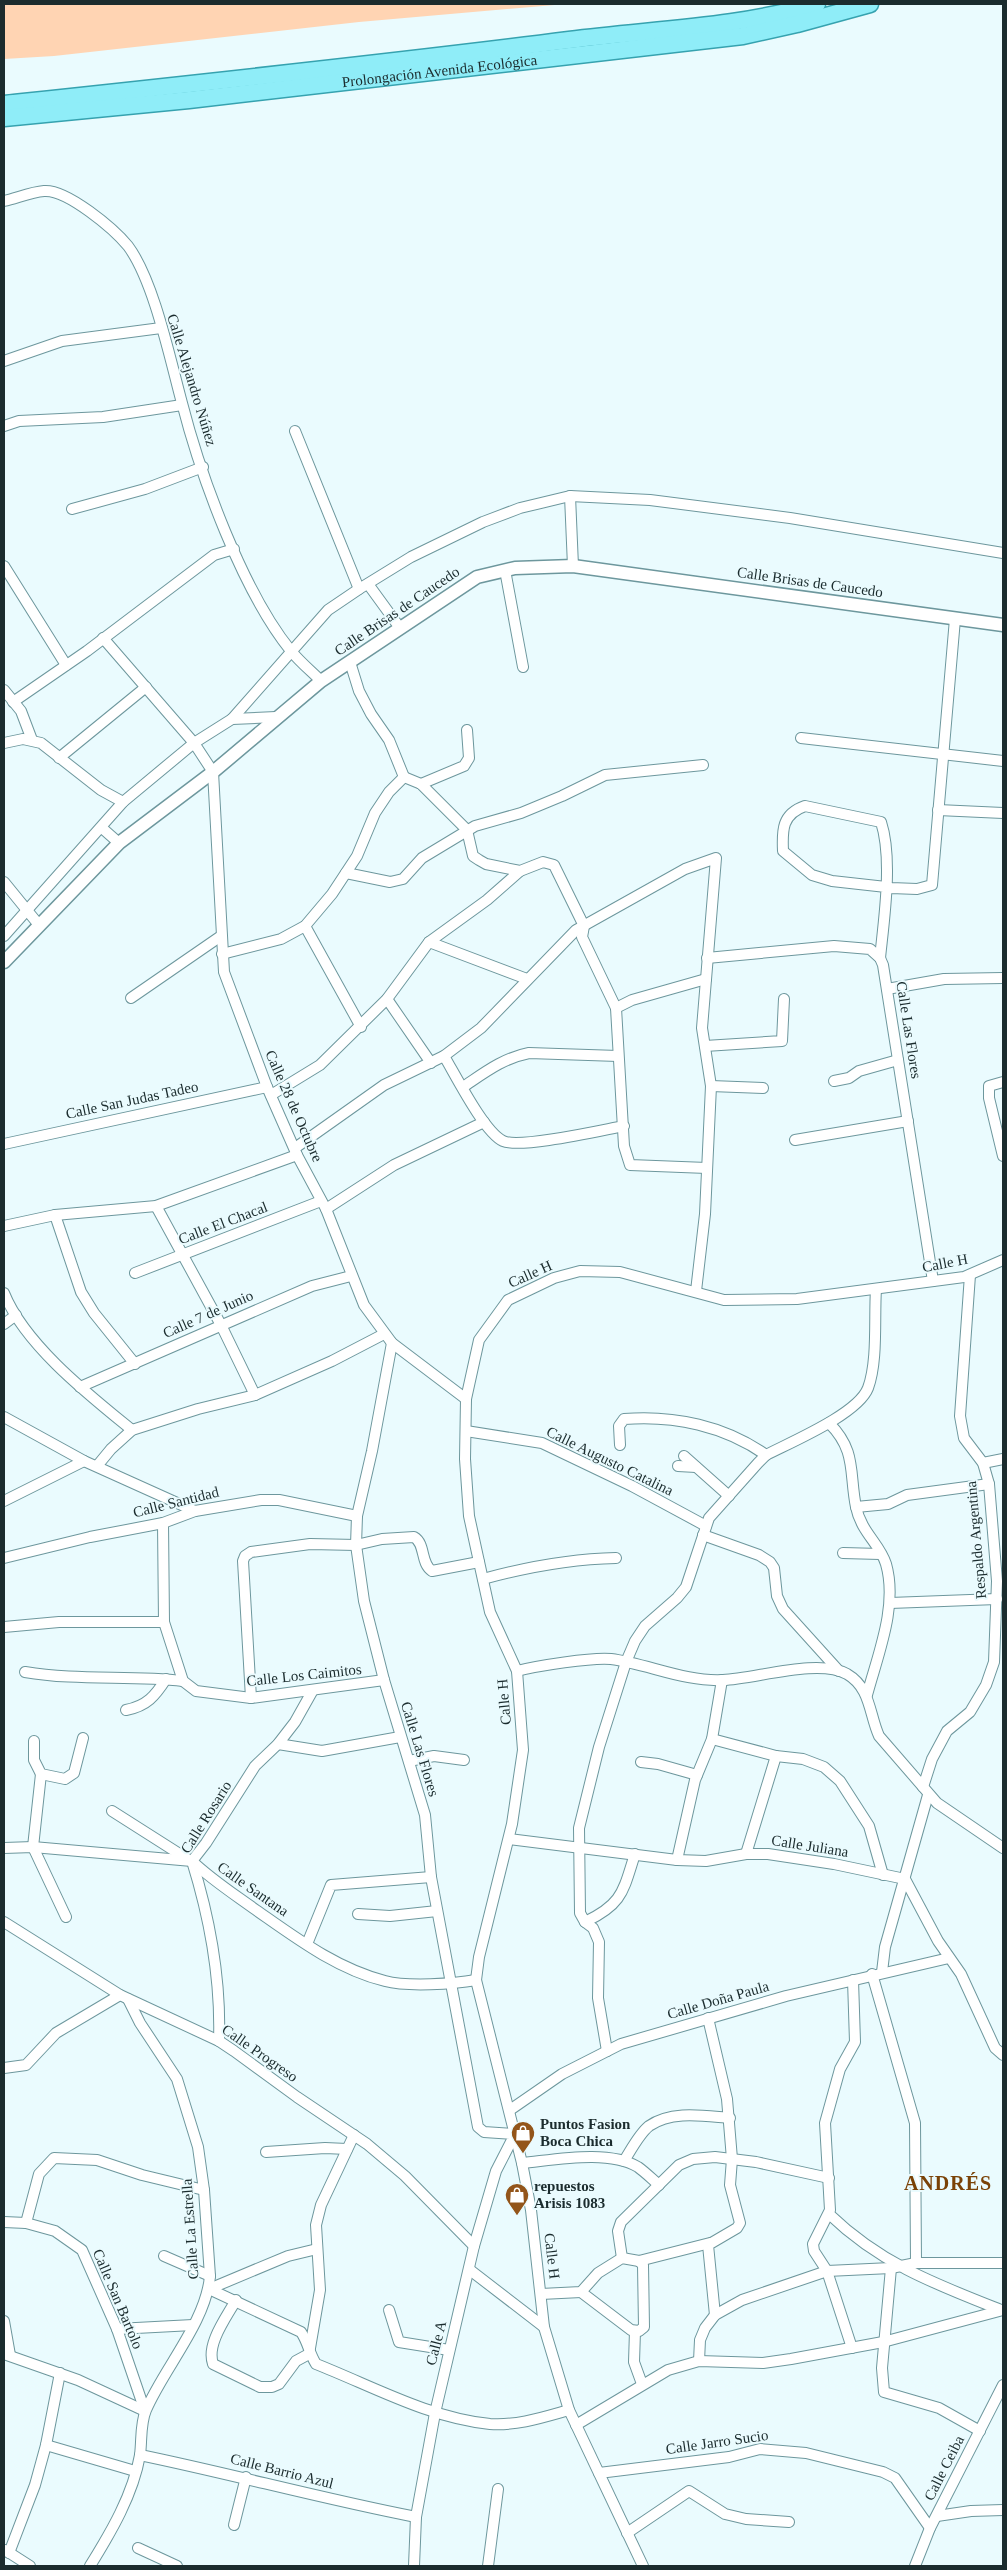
<svg xmlns="http://www.w3.org/2000/svg" width="1007" height="2570" viewBox="0 0 1007 2570" font-family="'Times New Roman',serif">
<style>
.green{fill:#ffd4b3}
.lines{fill:none;stroke-linecap:round;stroke-linejoin:round}
.minor-casing{stroke:#6d979d;stroke-width:12}
.tertiary-casing{stroke:#6d979d;stroke-width:15}
.primary-casing{stroke:#36a2af;stroke-width:19}
.minor{stroke:#fff;stroke-width:10}
.tertiary{stroke:#fff;stroke-width:12}
.primary{stroke:#8fedf8;stroke-width:16}
.labels{text-anchor:middle;dominant-baseline:central;stroke-width:4;stroke-linejoin:round;paint-order:stroke}
.street-label{font-size:15px;fill:#1b2c2e;stroke:#eafbfe}
.poi-label{font-size:15px;font-weight:bold;fill:#1b2c2e;stroke:#eafbfe;text-anchor:start}
.district-label{font-size:20px;font-weight:bold;letter-spacing:1px;fill:#7a4207;stroke:#eafbfe}
</style>
<rect width="100%" height="100%" fill="#eafbfe"/>
<path class="green" d="M4,4h562l-207,18 -305,34 -50,3z"/>
<g class="lines">
<g class="minor-casing">
<g id="minor">
<path d="M4,201c13,-3 27,-9 40,-10 23,-2 70,38 84,55 26,35 42,113 54,157 19,74 61,189 109,248 9,11 20,20 30,30"/>
<path d="M4,361l58,-20 99,-13"/>
<path d="M4,426l15,-5 84,-4 79,-12"/>
<path d="M295,431l64,158"/>
<path d="M570,496l3,70"/>
<path d="M72,509l73,-20 58,-22"/>
<path d="M4,566l62,99"/>
<path d="M505,570l18,97"/>
<path d="M368,584l32,44"/>
<path d="M103,638l91,105 19,29 11,200 43,115 30,68 29,54 38,96 28,38 74,56"/>
<path d="M4,690l17,21 11,29"/>
<path d="M13,702l74,-51 127,-96 20,-6"/>
<path d="M232,719l96,-109 31,-21 52,-32 72,-35 37,-14 50,-12 80,4 140,18 213,35"/>
<path d="M801,738l202,23"/>
<path d="M4,743l19,-4 18,4 60,47 22,12"/>
<path d="M59,758l87,-71"/>
<path d="M404,777l17,7 46,46 6,26 6,4 7,4 34,7 23,-9 11,3 30,61 -2,11 34,71"/>
<path d="M421,784l43,-18 5,-8 -2,-28"/>
<path d="M938,810l65,3"/>
<path d="M102,828l17,15"/>
<path d="M346,873l44,9 13,-3 19,-21 53,-32 46,-13 41,-17 43,-21 98,-10"/>
<path d="M4,882l35,43"/>
<path d="M305,926l56,101"/>
<path d="M4,936l119,-134 71,-59 38,-24 44,-2"/>
<path d="M429,942l98,37"/>
<path d="M222,954l59,-15 24,-13 27,-32 25,-38 18,-43 14,-21 15,-15 -15,-37 -18,-26 -12,-23 -9,-29"/>
<path d="M707,958l127,-12 36,3 10,9 3,7 50,316"/>
<path d="M880,958c4,-39 13,-99 1,-136l-76,-16c-23,8 -23,24 -22,45l29,24 20,6 54,6 5,1 26,1 15,-4 23,-266"/>
<path d="M706,979l-74,21 -16,8 8,138 6,19 77,3"/>
<path d="M887,989l57,-10 59,-1"/>
<path d="M131,998l90,-62"/>
<path d="M387,999l44,64"/>
<path d="M705,1046l77,-5 2,-42"/>
<path d="M444,1056c12,20 40,76 59,85 17,8 99,-11 121,-15"/>
<path d="M834,1081l15,-3 10,-7 39,-11"/>
<path d="M1003,1082l-14,4v12l14,58"/>
<path d="M711,1086l52,2"/>
<path d="M463,1087c21,-14 40,-29 66,-34l89,3"/>
<path d="M271,1095l49,-30 67,-66 42,-57 58,-42 33,-29"/>
<path d="M795,1140l113,-19"/>
<path d="M4,1144l263,-57"/>
<path d="M295,1148l89,-63 60,-29 37,-28 95,-98 109,-61 31,-11 -14,170 9,58 -6,128 -9,77"/>
<path d="M156,1206l65,119 34,70"/>
<path d="M326,1209l68,-44 90,-43"/>
<path d="M55,1215l26,77 13,21 41,51"/>
<path d="M4,1226l51,-11 101,-9 141,-51"/>
<path d="M135,1273l186,-72"/>
<path d="M4,1293c21,52 85,102 128,137"/>
<path d="M4,1324l12,-9"/>
<path d="M392,1343l-20,108 -15,65 -1,29 8,56 20,79 41,135 6,62 47,250 6,5 31,2 -19,37 -22,75 -39,167 -19,104 -2,49"/>
<path d="M80,1387l232,-101 39,-10"/>
<path d="M4,1417l80,44 111,50"/>
<path d="M829,1423c28,28 20,50 27,84 5,25 24,37 30,57 12,42 -8,90 -19,131"/>
<path d="M466,1431l76,12 90,43 74,40"/>
<path d="M620,1445l-1,-19 5,-7c50,-4 101,7 142,36"/>
<path d="M684,1456l45,40"/>
<path d="M983,1463l20,-4"/>
<path d="M97,1466l14,-17 21,-19 66,-21 57,-14 77,-34 52,-27"/>
<path d="M678,1466l18,1"/>
<path d="M4,1501l80,-40"/>
<path d="M856,1507l32,-3 19,-9 82,-11"/>
<path d="M163,1523l1,99 19,59 13,10 55,7 133,-18"/>
<path d="M703,1535l56,20 11,7 4,6 3,28 6,13 56,62"/>
<path d="M843,1553l37,1"/>
<path d="M4,1558l86,-21 73,-14 32,-12 66,-11h18l78,16"/>
<path d="M483,1579c44,-12 87,-20 133,-21"/>
<path d="M890,1603l107,-4"/>
<path d="M4,1627l55,-5h105"/>
<path d="M517,1671c19,-5 76,-14 94,-12 37,5 74,23 112,21 32,-1 95,-22 124,-6 24,14 22,40 32,62l58,67 66,45"/>
<path d="M25,1672c52,9 105,3 158,9"/>
<path d="M251,1698l-8,-137 2,-5 6,-4 59,-8 46,1 26,-6 32,-2c12,7 6,26 18,34l47,-9"/>
<path d="M126,1710c21,-4 29,-14 40,-31"/>
<path d="M712,1739l64,17 27,3 21,8 16,14 29,45 14,49"/>
<path d="M34,1741v19l7,14 24,5 9,-6 9,-35"/>
<path d="M278,1744l44,7 78,-14"/>
<path d="M409,1761l25,-5 30,4"/>
<path d="M641,1762l17,2 39,11"/>
<path d="M41,1774l-8,73 33,70"/>
<path d="M923,1787l9,-28 15,-28 23,-19 16,-27 8,-23 3,-81 -8,-97 -6,-21 -19,-25 -4,-22 10,-141"/>
<path d="M112,1811l77,49"/>
<path d="M509,1839l168,21 29,1 40,-7h22l66,10 71,15 33,62 23,33 34,74 8,7"/>
<path d="M4,1848l29,-1 159,14c20,19 42,33 64,49 40,28 81,59 129,71 22,6 69,3 91,-1"/>
<path d="M746,1854l30,-98"/>
<path d="M677,1860l18,-80 17,-41 10,-59"/>
<path d="M358,1914l32,2 47,-5"/>
<path d="M4,1922l116,73 99,46 15,10 63,46 70,47 38,32 69,70"/>
<path d="M585,1922c38,-18 38,-31 50,-68"/>
<path d="M307,1944l24,-59 100,-8"/>
<path d="M882,1972l3,-25 43,-152"/>
<path d="M872,1974l43,149 1,140"/>
<path d="M708,2018l19,81 5,60 -2,26 10,38 -3,5 -29,17 7,70"/>
<path d="M219,2041c2,-60 -9,-122 -27,-180l14,-18 49,-77 23,-22 17,-22 18,-32"/>
<path d="M607,2051l-9,-53 1,-56 -6,-14 -8,-6 -5,-9 -1,-85 20,-81 27,-85 9,-21 10,-15 32,-28 9,-11 23,-69 49,-55 8,-8c25,-13 92,-41 102,-67 10,-27 6,-70 8,-99"/>
<path d="M4,2068l22,-3 30,-32 64,-38"/>
<path d="M510,2110l52,-36 59,-30 165,-48 163,-38"/>
<path d="M266,2152l59,-4 22,1"/>
<path d="M624,2161c7,-11 15,-27 25,-35 23,-16 55,-10 81,-8"/>
<path d="M522,2163c32,-3 87,-14 116,4 7,5 14,12 21,18"/>
<path d="M829,2214c52,50 106,70 172,96"/>
<path d="M4,2222l22,1 29,8 27,19 35,79 28,82"/>
<path d="M26,2223l13,-49 15,-16 43,2 45,15 62,15"/>
<path d="M164,2256l46,20"/>
<path d="M622,2258l-4,-27 3,-9 58,-57 14,-6 22,-2 41,5 73,16"/>
<path d="M891,2268l-9,100 2,24 55,16 41,23"/>
<path d="M470,2270l74,57"/>
<path d="M209,2289l92,43c7,10 8,21 15,32 56,22 113,54 174,60 27,2 54,-7 79,-14"/>
<path d="M209,2289l79,-33 29,-7"/>
<path d="M581,2292l50,38 8,1 5,-4 -1,-62 -4,-4"/>
<path d="M541,2294l40,-2 17,-19 24,-15 17,3 71,-18"/>
<path d="M236,2300c-10,18 -30,44 -23,64l47,23h12l7,-3 17,-23 13,-7 11,-64 -4,-65 5,-20 33,-70"/>
<path d="M389,2310l10,32 50,8"/>
<path d="M4,2321l6,34"/>
<path d="M117,2329l76,-4"/>
<path d="M635,2331l-1,31 8,22"/>
<path d="M852,2348l-25,-77 -13,-20 -1,-7 17,-34 -5,-87 15,-54 15,-27 -2,-62"/>
<path d="M4,2354l74,26 67,31"/>
<path d="M699,2361l1,-21 5,-12 10,-13 27,-15 85,-29 64,-3 25,-5h87"/>
<path d="M576,2425l92,-55 31,-9 64,2 28,-4 92,-17 120,-32"/>
<path d="M46,2445l89,26"/>
<path d="M140,2455c92,19 183,44 276,62"/>
<path d="M599,2473l130,-16 31,-8 46,4 77,19 12,6 35,50"/>
<path d="M937,2516l34,-5 32,-1"/>
<path d="M234,2525l12,-48"/>
<path d="M627,2533l62,-42 36,23 21,5 43,3"/>
<path d="M138,2548l39,18"/>
<path d="M5,2550l25,16"/>
<path d="M9,2553l26,-68 11,-40 14,-72"/>
<path d="M90,2566c21,-34 43,-71 50,-111 2,-15 0,-31 6,-45 18,-42 60,-88 64,-134l-6,-86 -6,-43 -21,-68 -37,-56 -12,-24"/>
<path d="M488,2566l10,-77"/>
<path d="M643,2566l-74,-156 -25,-83 -13,-117 -9,-47 -46,-183 3,-23 33,-133 11,-74 -6,-79 -27,-59 -21,-96 -4,-57 1,-60 13,-59 29,-40 46,-22 26,-7 40,1 104,28 73,-1 167,-22 39,-17"/>
<path d="M915,2566l15,-38 73,-143"/>
</g>
</g>
<g class="tertiary-casing">
<path id="tertiary" d="M4,962l115,-119 94,-71 108,-91 156,-104 38,-9 58,-2 430,59"/>
</g>
<g class="primary-casing">
<g id="primary">
<path d="M4,104c188,-20 377,-40 565,-64 84,-11 166,-12 248,-36"/>
<path id="s1" d="M4,118l185,-18 554,-64 54,-12 73,-20"/>
</g>
</g>
<use href="#minor" class="minor"/>
<use href="#tertiary" class="tertiary"/>
<use href="#primary" class="primary"/>
</g>
<defs>
<g id="shop-pin" transform="scale(1.25)"><path d="M0 17L-7.5 6A9.5 9.5 0 1 1 7.5 6Z" fill="#93551a" stroke="#eafbfe"/><path d="M-5-2.5h2.3a2.7 3.5 0 0 1 5.4 0H5L5.5 6h-11ZM-1.5-2.5h3a1.5 2.3 0 0 0-3 0Z" fill="#fff"/></g>
</defs>
<g fill-rule="evenodd">
<use href="#shop-pin" x="523" y="2133"/>
<use href="#shop-pin" x="517" y="2195"/>
</g>
<g class="labels">
<g class="street-label">
<text stroke="none"><textPath href="#s1" startOffset="438">Prolongación Avenida Ecológica</textPath></text>
<text transform="translate(192 380) rotate(73)">Calle Alejandro Núñez</text>
<text transform="translate(810 582) rotate(8)">Calle Brisas de Caucedo</text>
<text transform="translate(397 611) rotate(-34)">Calle Brisas de Caucedo</text>
<text transform="translate(909 1030) rotate(81)">Calle Las Flores</text>
<text transform="translate(132 1100) rotate(-12)">Calle San Judas Tadeo</text>
<text transform="translate(294 1106) rotate(66)">Calle 28 de Octubre</text>
<text transform="translate(223 1223) rotate(-21)">Calle El Chacal</text>
<text transform="translate(945 1263) rotate(-11)">Calle H</text>
<text transform="translate(530 1274) rotate(-24)">Calle H</text>
<text transform="translate(208 1314) rotate(-24)">Calle 7 de Junio</text>
<text transform="translate(610 1461) rotate(26)">Calle Augusto Catalina</text>
<text transform="translate(176 1502) rotate(-14)">Calle Santidad</text>
<text transform="translate(976 1540) rotate(-95)">Respaldo Argentina</text>
<text transform="translate(304 1675) rotate(-6)">Calle Los Caimitos</text>
<text transform="translate(504 1702) rotate(-95)">Calle H</text>
<text transform="translate(420 1749) rotate(73)">Calle Las Flores</text>
<text transform="translate(206 1817) rotate(-58)">Calle Rosario</text>
<text transform="translate(810 1846) rotate(9)">Calle Juliana</text>
<text transform="translate(253 1889) rotate(35)">Calle Santana</text>
<text transform="translate(718 2000) rotate(-16)">Calle Doña Paula</text>
<text transform="translate(260 2053) rotate(35)">Calle Progreso</text>
<text transform="translate(190 2229) rotate(-94)">Calle La Estrella</text>
<text transform="translate(552 2256) rotate(83)">Calle H</text>
<text transform="translate(118 2299) rotate(67)">Calle San Bartolo</text>
<text transform="translate(436 2343) rotate(-76)">Calle A</text>
<text transform="translate(717 2442) rotate(-8)">Calle Jarro Sucio</text>
<text transform="translate(944 2468) rotate(-63)">Calle Ceiba</text>
<text transform="translate(282 2471) rotate(14)">Calle Barrio Azul</text>
</g>
<g class="poi-label">
<text x="540" y="2124">Puntos Fasion<tspan x="540" dy="17">Boca Chica</tspan></text>
<text x="534" y="2186">repuestos<tspan x="534" dy="17">Arisis 1083</tspan></text>
</g>
<g class="district-label">
<text x="948" y="2183">ANDRÉS</text>
</g>
</g>
<rect width="1007" height="2570" fill="none" stroke="#1b2c2e" stroke-width="10"/>
</svg>
